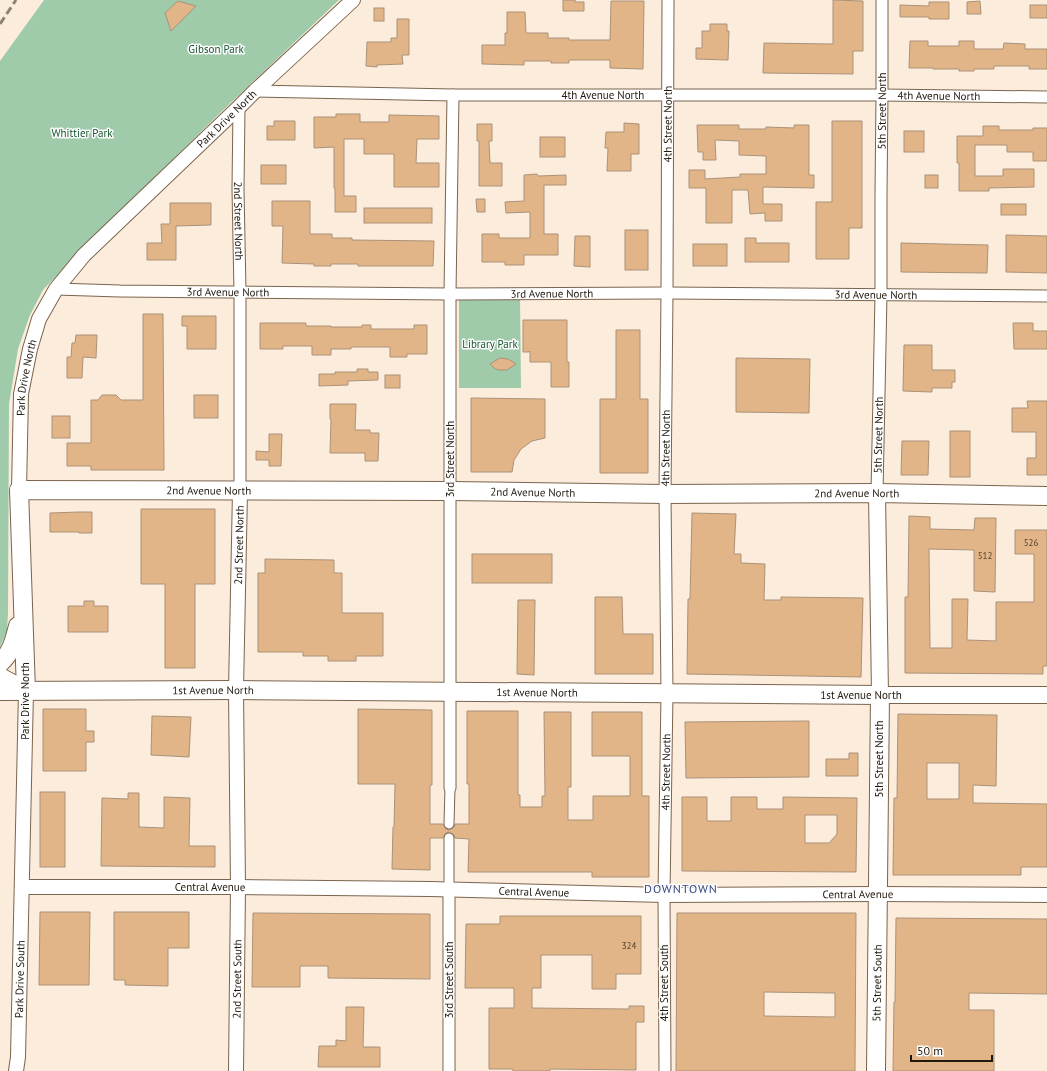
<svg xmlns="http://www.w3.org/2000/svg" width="1047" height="1071" viewBox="0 0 1047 1071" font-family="'PT Sans',sans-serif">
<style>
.green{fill:#a0cbab}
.building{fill:#e1b588;stroke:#aa9279;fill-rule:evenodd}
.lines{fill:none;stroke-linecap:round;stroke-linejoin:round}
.pedestrian-casing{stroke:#7b644d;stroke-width:11}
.minor-casing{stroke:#7b644d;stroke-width:13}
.tertiary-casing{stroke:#7b644d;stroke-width:16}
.secondary-casing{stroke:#7b644d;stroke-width:18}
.primary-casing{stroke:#7b644d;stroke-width:20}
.pedestrian{stroke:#fff;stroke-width:9}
.minor{stroke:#fff;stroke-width:11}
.tertiary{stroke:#fff;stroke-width:14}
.secondary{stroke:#fff;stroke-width:16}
.primary{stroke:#fff;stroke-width:18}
.rail{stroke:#8f8275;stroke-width:3;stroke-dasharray:8 4;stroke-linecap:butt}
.labels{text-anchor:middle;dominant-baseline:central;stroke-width:3;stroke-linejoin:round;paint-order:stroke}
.number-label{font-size:9px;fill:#513f2c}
.park-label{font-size:11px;fill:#185430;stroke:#fcfcfc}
.street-label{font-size:11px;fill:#21180e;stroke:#fcfcfc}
.neighbourhood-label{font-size:12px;letter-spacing:1px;fill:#374883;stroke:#fcfcfc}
</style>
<rect width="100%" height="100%" fill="#fcecdc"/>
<g class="green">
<path d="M44,0h295l-120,114 -123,121 -53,55 -13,25 -12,34 -9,55 -1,209 -1,18 -7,16v-586z"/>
<path d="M520,299l1,89h-62v-88z"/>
</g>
<g class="building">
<path d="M563,0h12v2h9v9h-21z"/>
<path d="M833,0l30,1v50h-10v23l-90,-1 1,-30 69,1z"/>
<path d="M178,1l18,5 -25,25 -6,-18z"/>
<path d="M611,1h33l-1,68 -33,-1v-8h-41v3h-18v-2h-27v4l-42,-1v-19h23v-12h2v-21h18l1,21h22v5h21v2h41z"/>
<path d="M980,1l1,13h-14v-12z"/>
<path d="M929,2h20v17h-20v-2h-29v-12l29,1z"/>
<rect x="1030" y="5" width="17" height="13"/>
<rect x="374" y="8" width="10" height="13"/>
<path d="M397,19h12v36h-7l1,9 -26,1v2l-11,-1 1,-24h24v-4h6z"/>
<path d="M710,24h17v7h2l-1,29 -32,-1v-11h6v-17h8z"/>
<path d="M910,41h18v5h31v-5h15v8h29l1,-6 21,1v5h22v20h-18v-3h-35v3h-20v2h-15v-2h-26v-1h-24z"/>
<path d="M336,114h24v8h29v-7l50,1v23h-22l-1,24h23v24h-45v-33h-30v-15h-20v57h12v16h-21v-24h-1v-41l-20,1v-31h22z"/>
<path d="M274,121h21v19h-28v-14h7z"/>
<path d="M832,121h30v107h-13v31h-33v-57h16z"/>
<path d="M624,123l15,1v30h-8v17h-24l1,-23h-3l1,-16h18z"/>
<path d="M477,124h15v17h-3l1,22h12v23h-23v-45h-2z"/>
<path d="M697,125h42v4h27v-2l28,1v-3h15v50h5v13l-51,-1v17h19v17h-17v-8l-15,1 -2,-24h-16v33h-26v-35h-17v-18h16v9l35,-2v-3h26v-18l-27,-1v-14l-24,-1 1,20h-13v-8h-5z"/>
<path d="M983,126h16v4h34v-2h14v33h-14v-9h-26v-7h-32v31h28v-7h31v18l-45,1v3h-30v-28h-2v-27h26z"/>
<rect x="904" y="131" width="20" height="21"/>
<rect x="540" y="137" width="25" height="20"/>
<rect x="261" y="165" width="25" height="19"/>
<path d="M537,174l1,2 28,-1v10h-22v49h14v21h-34v10h-19v-3h-23v-28h17v4h31v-26l-24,1 -1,-11 19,-1v-26z"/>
<rect x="925" y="175" width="13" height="13"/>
<path d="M476,199h9v13h-8z"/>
<path d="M272,201h38v33h22v4h20v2l82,1 -1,25h-75v-2h-27v2h-17v-2l-32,-1 1,-37h-11z"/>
<path d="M170,203h41v22l-35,1v34h-29v-17h15l-1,-19h9z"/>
<rect x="1001" y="204" width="25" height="11"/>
<rect x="364" y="208" width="68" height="15"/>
<rect x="625" y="230" width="23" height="40"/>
<path d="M1006,235l41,1v37l-41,-1z"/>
<path d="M575,236h15v31l-16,-1z"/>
<path d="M745,238h11v5h33v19h-44z"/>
<path d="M901,243l87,2 -1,28 -86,-1z"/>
<rect x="693" y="244" width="34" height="22"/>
<path d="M143,314h20l1,156h-73v-4h-24v-23h24v-43h7l4,-5h14l5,5h22z"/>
<path d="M182,316h34v33h-29v-23h-5z"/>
<path d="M523,320h44v42h2v25h-18v-25h-21v-11l-1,1h-6z"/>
<path d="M260,323h46v3h25v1h31v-2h9v4h43v-4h13v29h-20v3h-17v-10h-39v2h-20v6h-19v-9h-29v3h-23z"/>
<path d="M1013,323h20v8h14v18h-33z"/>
<path d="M616,330h24v69h8v74h-48v-74h16z"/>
<path d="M76,335h21l-1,23 -13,-1 -1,21h-15v-21h4l1,-14h3z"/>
<path d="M904,345h28v25h23v12h-3v6h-20v4l-29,-1z"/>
<path d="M500,358l8,1 8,5 -9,6h-9l-4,-2 -4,-4z"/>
<path d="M736,358l74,1 -1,54 -73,-1z"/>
<path d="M357,369h11v3h10v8l-30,1v4l-29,1v-12h16v-2h22z"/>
<rect x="385" y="375" width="15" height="13"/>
<rect x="194" y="395" width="24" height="23"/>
<path d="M471,398l74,1v39l-13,3 -11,8 -7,11 -2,12h-41z"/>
<path d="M1027,401h20v74h-20v-17h9v-26h-24v-24h16z"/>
<path d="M330,404h26l-1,26h15v3h9l-1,28h-13v-8h-35l1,-34h-1z"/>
<rect x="52" y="416" width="18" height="22"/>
<rect x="950" y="431" width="20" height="46"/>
<path d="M269,434h13l-1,32h-12v-6h-13v-9l13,1z"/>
<path d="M902,441h27l-1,34h-27z"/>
<path d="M141,509h74v75h-20v84h-30v-84h-24z"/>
<path d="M79,512h13v21h-13v-1h-29v-19z"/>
<path d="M692,513l44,1 -2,40h7v9l24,1 -1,36h17v-3l82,1 -2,79 -174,-3 1,-75h2z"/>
<path d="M909,516l21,1v12l44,1 1,-12h21l-1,74 -21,-1v-41l-45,-1 1,99h22v-49h16l-1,41 29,1v-39h38v-48h-19v-24h32v136h-4v8l-138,-1v-76h3z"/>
<rect x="472" y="554" width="80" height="29"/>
<path d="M265,559l69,1v13h8v40h41v43h-27v5h-28v-5h-25v-4h-45v-79h7z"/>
<path d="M595,597h27l1,37h30v40h-58z"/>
<path d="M518,600h17l-1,75 -17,-1z"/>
<path d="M84,601h10v5h14v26h-40v-26h16z"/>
<path d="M43,709h43v22h8v11h-8v29h-43z"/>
<path d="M358,709l74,1v75h-2v39h13l3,5 3,1 5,-3 1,-3h14v-40h-2v-73h51v84h2v12h22v-11h3l-1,-84h27v75h-3v33h25v-24h37v-40h-38v-44h50v84h7v81h-57v-5h-124l1,-33 -14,-1 -1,-3 -5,-3 -3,1 -3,5h-13v32l-38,-1 1,-42h1l1,-43h-37z"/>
<path d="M898,714l99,1 -1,71 -23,-1v18l74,1v63h-26v8h-128l1,-77h3zM927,763h32v36h-32z"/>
<path d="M152,716l39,1 -2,40 -38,-2z"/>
<path d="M809,721v56l-123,1 -1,-56z"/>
<path d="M849,753h9v23h-32v-17h23z"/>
<rect x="40" y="792" width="25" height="75"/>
<path d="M128,793h11v34l25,1v-31l26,1 -1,48h26v21l-114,-1 1,-68 26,1z"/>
<path d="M682,797h25v24h24v-24h26v12h26v-12l74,1 -1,74 -174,-1zM805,815h32v19l-8,9h-24z"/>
<path d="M40,912h50l-1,73h-50z"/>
<path d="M114,912h75v36h-21v38l-43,-1v-5h-11z"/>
<path d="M253,913l177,1v65l-102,-1v-12h-28v21h-48z"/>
<path d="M677,913h179l-1,158h-179zM764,992l71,1v24l-71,-1z"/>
<path d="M500,916h141v58h-25v15h-24v-34h-51v33h-9v20l97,1v-3h15v16h-8v48l-86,-1v2h-37v-2h-24v-61h25v-20h-49l1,-64h34z"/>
<path d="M896,918l151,1v75l-78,-1v17h25v61h-101l1,-69h1z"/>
<path d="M346,1007h18l-1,40h17v20h-62l1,-21h17v-6l10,1z"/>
</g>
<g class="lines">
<g class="pedestrian-casing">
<g id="pedestrian">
<path d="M449,824l1,-36"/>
<path d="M449,890v-52"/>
</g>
</g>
<g class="minor-casing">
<g id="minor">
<path id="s1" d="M255,91l198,4h429l165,2"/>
<path id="s2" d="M239,107l-1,82 2,103v199"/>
<path id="s3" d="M56,289l64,2 330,3 217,-1 380,3"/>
<path id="s4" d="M877,493l4,-198v-100l1,-100v-95"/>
<path d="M450,788v-494l3,-199"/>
<path d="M449,890v181"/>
<path id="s5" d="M665,1071l-1,-176 3,-202 -2,-199 2,-201 1,-293"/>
</g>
</g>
<g class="tertiary-casing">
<g id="tertiary">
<path id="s6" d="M19,490l2,-96 9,-45 9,-30 17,-30 28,-34 155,-148 16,-16 98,-91"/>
<path id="s7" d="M22,887h216l192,2 234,6 214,-1 169,1"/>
<path id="s8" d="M16,1071l2,-14 8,-366"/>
<path id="s9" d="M236,1071l2,-184 -2,-197 4,-199"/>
</g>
</g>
<g class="secondary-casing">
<path id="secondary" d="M877,493l3,202h167"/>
</g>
<g class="primary-casing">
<g id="primary">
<path d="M0,663c12,-11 14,-22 18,-37"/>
<path d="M0,677l24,13"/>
<path id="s10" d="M0,691l236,-1 644,5 -4,376"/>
<path id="s11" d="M26,691l-7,-201 431,1 215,3 212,-1 170,3"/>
</g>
</g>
<use href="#pedestrian" class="pedestrian"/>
<use href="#minor" class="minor"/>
<use href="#tertiary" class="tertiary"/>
<use href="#secondary" class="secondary"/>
<use href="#primary" class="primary"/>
<path class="rail" d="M0,24l16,-24"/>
</g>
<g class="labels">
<g class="number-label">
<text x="1031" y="542">526</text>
<text x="985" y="555">512</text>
<text x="629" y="945">324</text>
</g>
<g class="park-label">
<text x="216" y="49">Gibson Park</text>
<text x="82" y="133">Whittier Park</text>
<text x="490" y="344">Library Park</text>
</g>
<g class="street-label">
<text stroke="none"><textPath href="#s1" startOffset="348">4th Avenue North</textPath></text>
<text stroke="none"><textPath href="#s1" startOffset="684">4th Avenue North</textPath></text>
<text stroke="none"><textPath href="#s4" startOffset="382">5th Street North</textPath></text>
<text stroke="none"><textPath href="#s6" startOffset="449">Park Drive North</textPath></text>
<text stroke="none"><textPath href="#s5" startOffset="947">4th Street North</textPath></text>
<text stroke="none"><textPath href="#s2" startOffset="114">2nd Street North</textPath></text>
<text stroke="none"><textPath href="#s3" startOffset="172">3rd Avenue North</textPath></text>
<text stroke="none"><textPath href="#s3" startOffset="496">3rd Avenue North</textPath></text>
<text stroke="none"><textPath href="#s3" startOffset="820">3rd Avenue North</textPath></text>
<text stroke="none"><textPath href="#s6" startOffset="113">Park Drive North</textPath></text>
<text stroke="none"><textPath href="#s4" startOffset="58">5th Street North</textPath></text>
<text stroke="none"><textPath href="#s5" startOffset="623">4th Street North</textPath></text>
<text transform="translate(450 459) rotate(-90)">3rd Street North</text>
<text stroke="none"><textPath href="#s11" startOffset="391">2nd Avenue North</textPath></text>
<text stroke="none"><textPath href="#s11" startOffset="715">2nd Avenue North</textPath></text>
<text stroke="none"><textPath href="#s11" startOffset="1039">2nd Avenue North</textPath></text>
<text stroke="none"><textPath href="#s9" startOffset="526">2nd Street North</textPath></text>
<text stroke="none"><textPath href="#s10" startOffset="213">1st Avenue North</textPath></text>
<text stroke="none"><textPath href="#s10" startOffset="537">1st Avenue North</textPath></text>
<text x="861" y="695">1st Avenue North</text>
<text transform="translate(25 701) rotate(-90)">Park Drive North</text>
<text transform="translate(879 759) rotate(-90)">5th Street North</text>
<text stroke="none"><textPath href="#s5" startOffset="299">4th Street North</textPath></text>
<text stroke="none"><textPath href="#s7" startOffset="188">Central Avenue</textPath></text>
<text stroke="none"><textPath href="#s7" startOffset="512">Central Avenue</textPath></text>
<text stroke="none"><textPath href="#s7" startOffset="836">Central Avenue</textPath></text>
<text stroke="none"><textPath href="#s8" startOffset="92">Park Drive South</textPath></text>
<text stroke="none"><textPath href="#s9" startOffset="92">2nd Street South</textPath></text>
<text transform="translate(449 980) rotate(-90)">3rd Street South</text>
<text transform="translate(664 983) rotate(-90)">4th Street South</text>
<text transform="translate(877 983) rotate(-89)">5th Street South</text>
</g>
<g class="neighbourhood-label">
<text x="681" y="888">DOWNTOWN</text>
</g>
</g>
<path d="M911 1055v6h81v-6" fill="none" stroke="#21180e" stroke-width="2"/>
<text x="917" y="1055" font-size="12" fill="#21180e" stroke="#fcfcfc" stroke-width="3" paint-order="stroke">50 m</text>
</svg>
